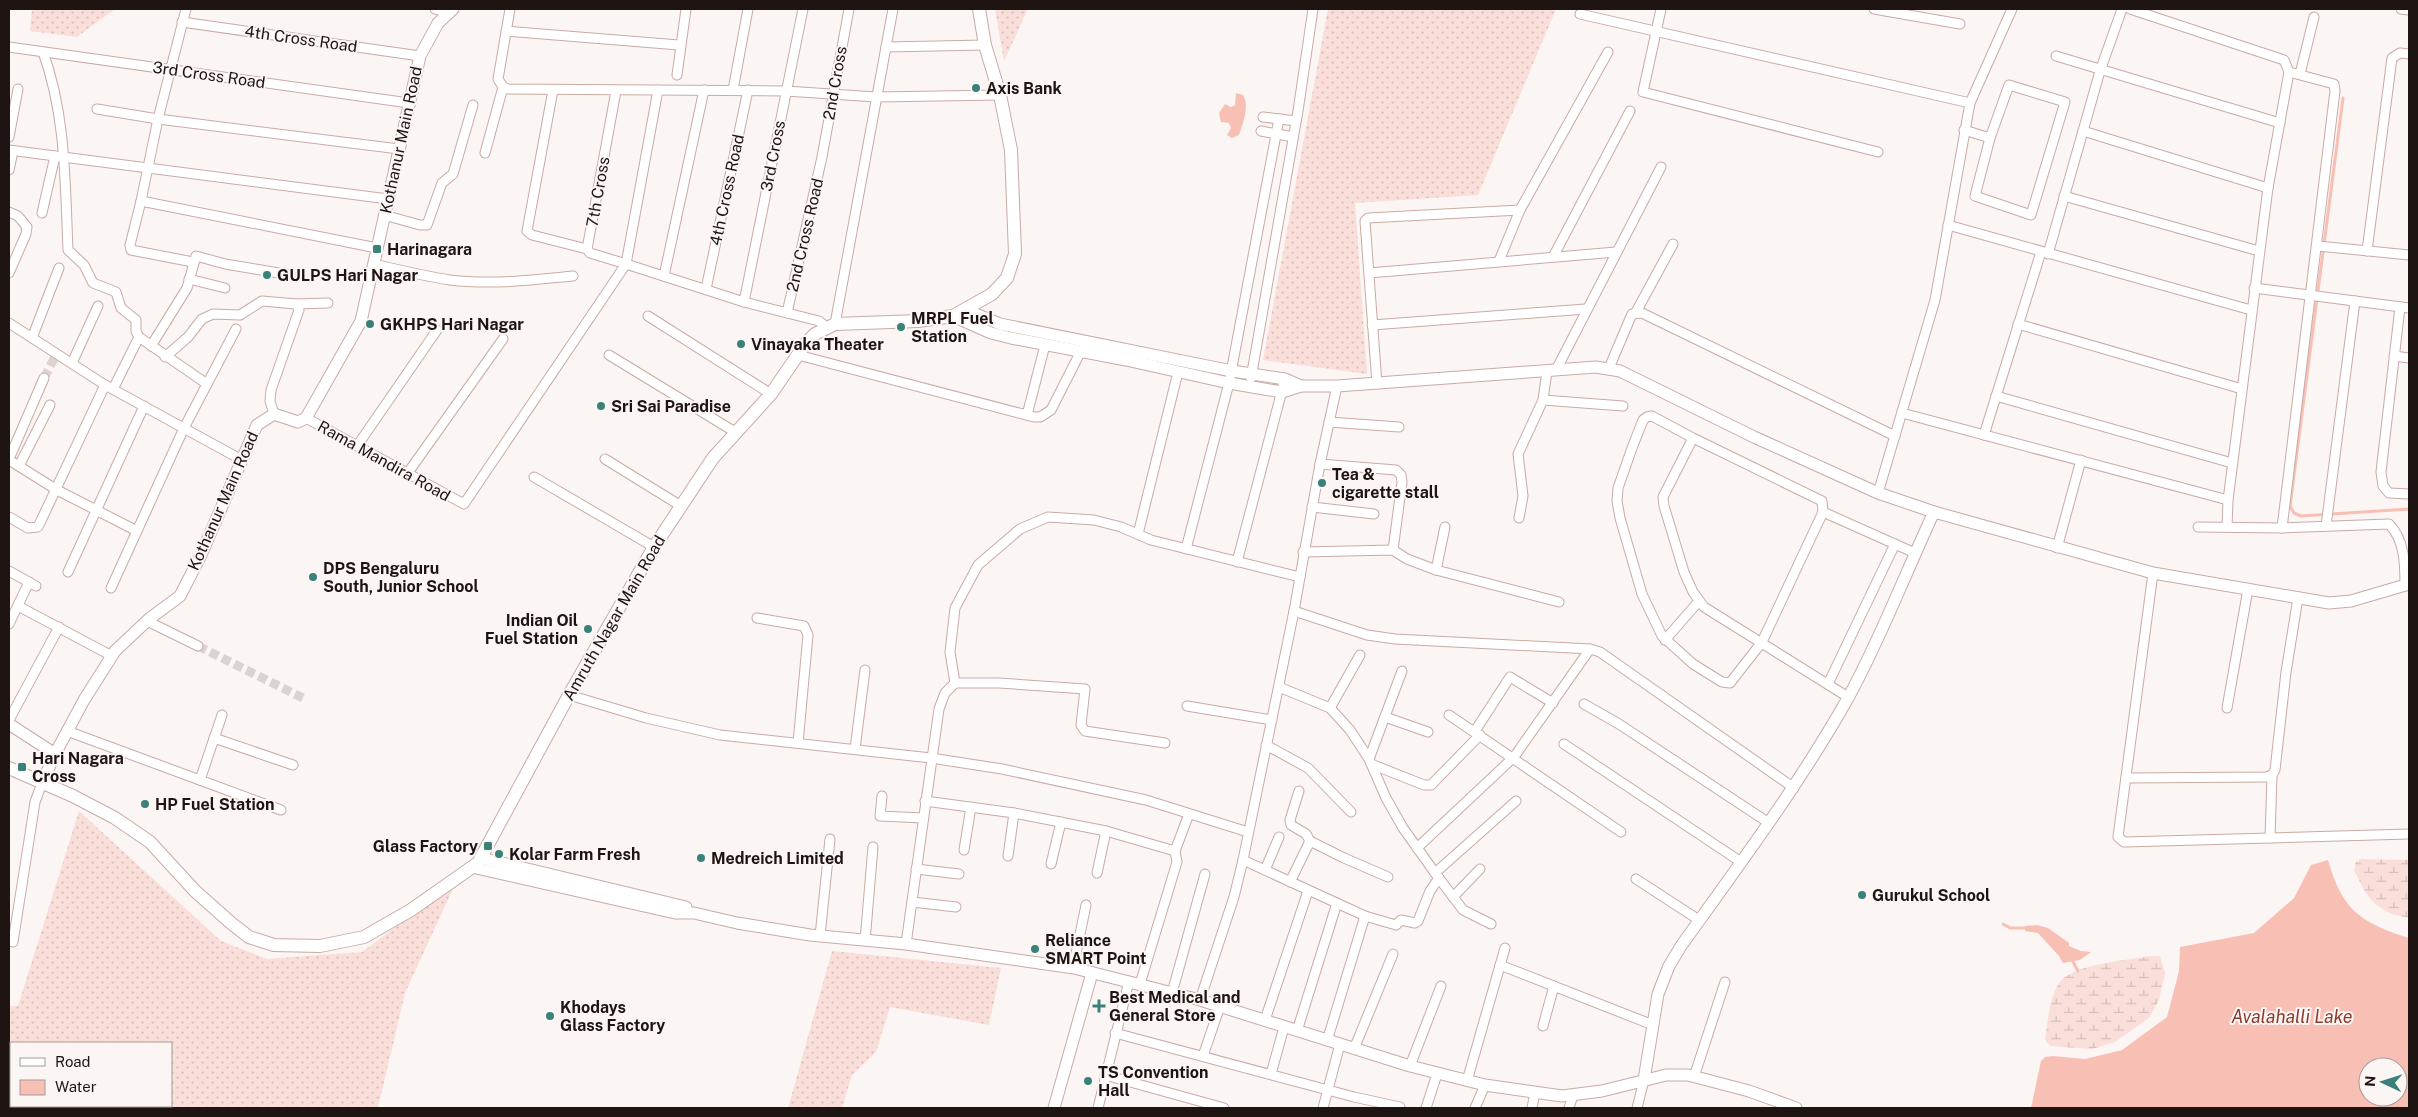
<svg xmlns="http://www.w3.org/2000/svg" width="2418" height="1117" viewBox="0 0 2418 1117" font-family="'Public Sans',sans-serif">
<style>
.grass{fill:url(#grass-dots);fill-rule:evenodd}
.wetland{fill:url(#wetland-marsh)}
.water{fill:#f8c0b5;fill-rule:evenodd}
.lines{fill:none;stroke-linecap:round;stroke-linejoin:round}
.stream{stroke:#f8c0b5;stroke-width:3}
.minor-tunnel{stroke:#dad3d1;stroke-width:9;stroke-dasharray:9 4.5;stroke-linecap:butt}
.minor-casing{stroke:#c8aba6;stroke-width:11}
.tertiary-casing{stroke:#c8aba6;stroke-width:13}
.secondary-casing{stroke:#c8aba6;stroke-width:14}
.minor{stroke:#fff;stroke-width:9}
.tertiary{stroke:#fff;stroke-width:11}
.secondary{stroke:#fff;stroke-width:12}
.poi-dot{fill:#3a817a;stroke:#fbf5f3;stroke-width:2}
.labels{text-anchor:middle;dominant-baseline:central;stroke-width:4;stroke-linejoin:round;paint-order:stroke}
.street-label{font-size:16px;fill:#1e1412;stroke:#fbf5f3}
.poi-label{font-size:16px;font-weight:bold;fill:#1e1412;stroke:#fbf5f3;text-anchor:start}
.water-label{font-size:18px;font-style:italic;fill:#8b3a2d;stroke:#fbf5f3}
</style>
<defs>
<pattern id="grass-dots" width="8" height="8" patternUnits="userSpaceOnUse" patternTransform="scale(1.25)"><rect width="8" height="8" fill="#faded9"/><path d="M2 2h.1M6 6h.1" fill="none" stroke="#d6beb9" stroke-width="1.8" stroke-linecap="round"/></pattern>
<pattern id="wetland-marsh" width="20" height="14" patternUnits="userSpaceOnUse" patternTransform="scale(1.25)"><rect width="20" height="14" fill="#faded9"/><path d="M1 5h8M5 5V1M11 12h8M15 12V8" fill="none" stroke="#d6beb9"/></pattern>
</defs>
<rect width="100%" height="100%" fill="#fbf5f3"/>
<g class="grass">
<path d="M32,9h83l-38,28 -47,-6z"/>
<path d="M995,9h33l-24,52z"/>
<path d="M1328,9h228l-78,186 -123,8 12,171 -104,-14z"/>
<path d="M79,811l142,130 46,18 95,-7 94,-70 -51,111 -27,115h-369v-102h9zM11,1043h160v63h-160z"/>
<path d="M832,951l169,17 -12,57 -99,-18 -14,45 -24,23 -10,33h-54z"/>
</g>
<g class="wetland">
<path d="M2361,859l48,1v58c-34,-6 -41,-19 -55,-48l2,-8z"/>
<path d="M2151,956h9l5,17 -6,27 -10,18 -34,24 -23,7 -42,-3 -5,-6c3,-19 4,-41 14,-57 13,-19 70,-23 92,-27z"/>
</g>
<g class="water">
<path d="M1236,93l7,2c7,11 0,28 -4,40l-7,3 -5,-3 4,-7 -2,-5 -8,-1 -2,-9 6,-9 6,3 4,-2z"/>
<path d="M2328,860c14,50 33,63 81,78v170h-378l10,-47 4,-4 8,-1 32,3 37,-9 45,-33 12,-46 1,-24 74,-14 40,-35 17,-33zM2368,1067h30v30h-30z"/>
<path d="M2037,925l11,3 21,15v3l12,5 10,1 -11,8 -17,3 -4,-7 -21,-23 -13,-2v-5z"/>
</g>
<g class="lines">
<g class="stream">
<path d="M2343,98l-53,408 4,7 7,3 108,-7"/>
<path d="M2003,924l7,4h19"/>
<path d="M2072,960l6,11"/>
</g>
<g class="minor-tunnel">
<path d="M44,378l13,-25"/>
<path d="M198,646l107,53"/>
</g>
<g class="minor-casing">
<g id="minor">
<path d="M186,9l-28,110 -17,82 236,47"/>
<path d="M435,9l14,3"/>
<path d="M510,9l-12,70 5,8 5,2 278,2 90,6 124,-2"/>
<path d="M1661,9l-18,83 235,60"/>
<path d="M1874,9l86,15"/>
<path d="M2122,9l-22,62 -17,60 185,57"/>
<path d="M2401,9l8,1"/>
<path d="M1580,14l390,89"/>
<path d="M182,22l238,34"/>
<path d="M506,31l173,14"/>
<path d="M9,47l400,56"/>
<path d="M886,47l99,-2"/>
<path d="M43,52c23,63 22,131 25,198l16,15 9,18 23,9 5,16 15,12v11l3,6 68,47"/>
<path d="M2056,56l224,67"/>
<path d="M2300,74l14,-57"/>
<path d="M677,75l9,-66"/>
<path d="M2009,85l56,17 -34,113 -56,-19 15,-58z"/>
<path d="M553,90l-26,141 5,4 55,14"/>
<path d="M733,90l15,-81"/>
<path d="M616,91l-29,158 3,4 36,11 32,-174"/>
<path d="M97,109l61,10 241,30"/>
<path d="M1263,117l33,4"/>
<path d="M1964,130l26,8"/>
<path d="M1261,131l32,6"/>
<path d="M9,137l9,-48"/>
<path d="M9,150l379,49"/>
<path d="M485,153l18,-66"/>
<path d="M9,170l4,-19"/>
<path d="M2064,196l195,55"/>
<path d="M141,201l-11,44 1,5 62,12"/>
<path d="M9,212l9,4 9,11 -1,7 -17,39"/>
<path d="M42,213l13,-57"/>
<path d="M384,215l36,10h7l15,-42 11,-9 20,-69"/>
<path d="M1948,225l303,85"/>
<path d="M2318,246l91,9"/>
<path d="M2367,251l25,-193 8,-5 9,1"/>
<path d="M2048,254l35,-123"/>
<path d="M1553,257l77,-146"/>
<path d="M1499,261l21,-51 88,-158"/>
<path d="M374,264c25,6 50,12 76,16 41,5 82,0 123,-4"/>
<path d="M1369,273l247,-21"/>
<path d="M664,276l40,-186"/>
<path d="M189,279l36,9"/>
<path d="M2254,288l155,20"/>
<path d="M706,289l42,-199"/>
<path d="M744,302l59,-293"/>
<path d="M296,304l32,-1"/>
<path d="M2400,307l-19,165 2,14 6,7 20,1"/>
<path d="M1636,312l37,-68"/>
<path d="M787,313l35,-156 27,-148"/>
<path d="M648,316l123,78"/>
<path d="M9,323l96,62 137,75"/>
<path d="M835,324l58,-315"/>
<path d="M2018,324l224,65"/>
<path d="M1372,325l214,-16"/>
<path d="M32,338l27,-70"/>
<path d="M151,346l36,-58 9,-32 29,8 66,11"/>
<path d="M609,355l126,77"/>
<path d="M798,355l236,62h6l11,-7 30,-59"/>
<path d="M2394,356l15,2"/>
<path d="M165,357l23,-20 14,-18 11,-5 27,1 22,-14 34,3 3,6 -28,80 -1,11 4,13"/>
<path d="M72,363l26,-57"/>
<path d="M1609,368l23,-54 10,-1 253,123"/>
<path d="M1556,370l105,-203"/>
<path d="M1251,378l47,-267 15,-102"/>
<path d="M1377,384l-12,-163 3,-3 152,-8"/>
<path d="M113,389l26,-52"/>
<path d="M1996,396l236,67"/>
<path d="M1543,400l80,6"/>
<path d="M1902,413l326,87 40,-312 21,-116 -5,-12 -154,-51"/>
<path d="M1027,415l18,-70"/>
<path d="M306,418l158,86 162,-240 118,38 75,19 7,6"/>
<path d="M1329,422l70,5"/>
<path d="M1984,435l57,-183"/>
<path d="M1693,438l-41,-22 -5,1 -4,3 -11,28 -14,40 -1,13 3,17 22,76 20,42 31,28 29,18 8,1 32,-41 61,-130 -1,-11 -129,-63 -30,59 1,9 20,66 9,20 11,15 144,90"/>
<path d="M357,446l80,-116"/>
<path d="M9,459l35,-81"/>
<path d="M605,459l76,47"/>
<path d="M9,460l48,30 80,41"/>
<path d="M1320,464l76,6 5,5 1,7 -9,68"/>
<path d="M19,466l31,-61"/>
<path d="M407,474l96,-135"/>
<path d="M534,477l120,70"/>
<path d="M1878,493l57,-193 35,-197 42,-94"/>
<path d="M1312,507l62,7"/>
<path d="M1823,512l92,41"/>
<path d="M9,517l19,11 10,-1 67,-142"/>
<path d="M1519,518l4,-22 -5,-42 25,-54 4,-29"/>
<path d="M2326,526l29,-225"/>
<path d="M2198,527l84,1 107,-4c16,16 16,41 16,62"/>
<path d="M2227,527l1,-27"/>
<path d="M2282,528l53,-437 -1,-7 -45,-12"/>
<path d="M1138,534l40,-162"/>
<path d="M2057,548l24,-88"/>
<path d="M1186,549l43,-166 50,-264"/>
<path d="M1303,552l90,-2 14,9 29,11 123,32"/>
<path d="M1237,562l48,-183"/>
<path d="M1436,570l9,-43"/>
<path d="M9,571l27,15"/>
<path d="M68,572l76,-166"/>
<path d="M2153,573l-35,264 6,5 285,-8"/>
<path d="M111,588l73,-160 52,-99"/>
<path d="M18,606l94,50"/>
<path d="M1294,611l73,24 28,4 195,10 10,3 194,136"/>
<path d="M757,618l47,8 4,9 -10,108"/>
<path d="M147,621l51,25"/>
<path d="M9,624l20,-42"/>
<path d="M1665,640l34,-39"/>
<path d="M955,683l-5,-31 5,-44 23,-43 42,-36 28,-12 46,3 27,7 30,13 149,37"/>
<path d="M1828,684l67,-140"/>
<path d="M1279,687l51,21 20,22 19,29 17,39 17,30 32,45 28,37 28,14"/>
<path d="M569,695l77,23 74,17 211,23 71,11 144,31 102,32"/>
<path d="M1584,704l35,20 150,99"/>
<path d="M1187,706l85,14"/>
<path d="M1330,708l30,-53"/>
<path d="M2227,708l21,-119"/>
<path d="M1449,715l172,117"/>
<path d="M1385,717l43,15"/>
<path d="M9,720l50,-93"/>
<path d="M67,731l214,79"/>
<path d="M1475,731l35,-54 43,26"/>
<path d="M214,738l79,27"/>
<path d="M1564,744l177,118"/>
<path d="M1266,745l42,23 43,44"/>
<path d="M855,749l10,-79"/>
<path d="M1369,759l33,-88"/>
<path d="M1371,764l53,21h7l49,-50"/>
<path d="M2126,778l140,-1 6,-2 3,-5 11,-98 12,-74"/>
<path d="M200,780l22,-65"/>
<path d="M1299,791l-9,29 1,5 15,9 4,7"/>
<path d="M882,796l-2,20 43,2"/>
<path d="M925,801l89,12 92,18 69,20 2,11 -37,122"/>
<path d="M2270,838l2,-63"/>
<path d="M1417,848l97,-91 76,-108"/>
<path d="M964,850l7,-43"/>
<path d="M1175,851l14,-37"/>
<path d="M1008,856l6,-43"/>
<path d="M1243,860l122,56 31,9 5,-5 14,3 3,-2 12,-30 9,-13"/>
<path d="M1051,864l10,-42"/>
<path d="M916,869l43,5"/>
<path d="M1265,870l14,-33"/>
<path d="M1097,873l9,-42"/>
<path d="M1435,873l81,-72"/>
<path d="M1636,879l63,41"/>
<path d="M1290,882l20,-41 34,17 44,19"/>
<path d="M1453,897l27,-28"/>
<path d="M912,902l44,5"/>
<path d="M820,936l10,-97"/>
<path d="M865,941l8,-94"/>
<path d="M13,942l22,-140 7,-19"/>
<path d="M906,944l33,-235 6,-16 10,-10h44l86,6 -4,36 4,6 80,12"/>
<path d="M1500,965l153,60"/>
<path d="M1073,968l13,-63"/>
<path d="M1172,993l33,-119"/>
<path d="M1200,1000l34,-103 9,-37 51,-249 26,-147 17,-78"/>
<path d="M1265,1020l43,-129"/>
<path d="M1543,1026l11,-40"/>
<path d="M1297,1031l40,-128"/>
<path d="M1115,1033l239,64 46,10"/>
<path d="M1327,1041l38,-125"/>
<path d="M1354,1049l39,-95"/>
<path d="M1203,1056l17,-50"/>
<path d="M1410,1066l31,-80"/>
<path d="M1271,1074l13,-47"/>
<path d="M1105,1075l119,33"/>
<path d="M1694,1077l31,-95"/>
<path d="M1467,1081l38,-133"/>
<path d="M1098,1108l31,-127"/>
<path d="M1323,1108l17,-64"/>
<path d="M1426,1108l11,-34"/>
<path d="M1475,1108l10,-23"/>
<path d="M1532,1108l3,-15"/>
<path d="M1569,1108l4,-13"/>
<path d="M1637,1108l7,-28"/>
</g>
</g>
<g class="tertiary-casing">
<g id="tertiary">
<path d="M966,310l34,14 232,47 53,8 16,7"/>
<path d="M953,316l38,17 20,5 115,22 103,23 53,9 19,-6h36l259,-19 24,4 134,66 124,56 56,19 219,61 176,30 22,-2 58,-17"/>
<path d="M9,724l46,30"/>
<path d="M42,783l13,-29 29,-54 31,-49 34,-32 31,-23 21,-41 56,-130 17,-11 24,8 8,-4 55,-97 59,-265 18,-33 15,-14"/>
<path d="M481,858l205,49"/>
<path d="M472,867l203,46h19l43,10 73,12 96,9 168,24 126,32 210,66 75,19 77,11 40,-5 64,-16h22l61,16 47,17"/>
<path d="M1644,1080l14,-86 11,-28 12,-20c58,-81 118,-161 167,-248 33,-60 57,-124 86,-186"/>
<path d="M1054,1108l38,-135"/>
</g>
</g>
<g class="secondary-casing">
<path id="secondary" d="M9,768l64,28 42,22 35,24 45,49 36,32 18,14 25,8 46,1 44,-9 47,-27 67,-47 91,-168 85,-148 59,-89 58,-64 35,-51 9,-9 20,-10 83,-3 35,-5 39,-22 15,-16 8,-24 -4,-104 -11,-55 -15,-50 -6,-36"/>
</g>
<use href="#minor" class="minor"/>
<use href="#tertiary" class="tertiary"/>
<use href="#secondary" class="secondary"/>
</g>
<g class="poi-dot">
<circle cx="976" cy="88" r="5"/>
<rect x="372" y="244" width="10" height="10" rx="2.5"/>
<circle cx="267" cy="275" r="5"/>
<circle cx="370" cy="324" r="5"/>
<circle cx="901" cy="327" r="5"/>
<circle cx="741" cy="344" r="5"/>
<circle cx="601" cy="406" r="5"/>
<circle cx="1322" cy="483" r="5"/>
<circle cx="313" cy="577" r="5"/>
<circle cx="588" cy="629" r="5"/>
<rect x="17" y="762" width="10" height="10" rx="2.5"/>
<circle cx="145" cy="804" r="5"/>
<rect x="483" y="841" width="10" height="10" rx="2.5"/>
<circle cx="499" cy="854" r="5"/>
<circle cx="701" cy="858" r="5"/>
<circle cx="1862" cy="895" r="5"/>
<circle cx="1035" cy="949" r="5"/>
<path d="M1096.5 998.5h5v5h5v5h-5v5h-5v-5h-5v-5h5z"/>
<circle cx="550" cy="1016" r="5"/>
<circle cx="1088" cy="1081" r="5"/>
</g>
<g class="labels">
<g class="street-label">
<text transform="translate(301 39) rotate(8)">4th Cross Road</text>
<text transform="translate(209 75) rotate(8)">3rd Cross Road</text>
<text transform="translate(835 83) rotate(-80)">2nd Cross</text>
<text transform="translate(401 140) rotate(-78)">Kothanur Main Road</text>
<text transform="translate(773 156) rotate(-79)">3rd Cross</text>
<text transform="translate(727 190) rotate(-78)">4th Cross Road</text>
<text transform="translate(598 192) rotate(-80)">7th Cross</text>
<text transform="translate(805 235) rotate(-77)">2nd Cross Road</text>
<text transform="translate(384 461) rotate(29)">Rama Mandira Road</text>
<text transform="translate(223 501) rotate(-66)">Kothanur Main Road</text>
<text transform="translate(614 618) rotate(-60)">Amruth Nagar Main Road</text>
</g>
<g class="poi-label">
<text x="986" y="88">Axis Bank</text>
<text x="387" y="249">Harinagara</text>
<text x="277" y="275">GULPS Hari Nagar</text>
<text x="911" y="318">MRPL Fuel<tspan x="911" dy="18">Station</tspan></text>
<text x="380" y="324">GKHPS Hari Nagar</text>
<text x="751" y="344">Vinayaka Theater</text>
<text x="611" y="406">Sri Sai Paradise</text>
<text x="1332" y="474">Tea &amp;<tspan x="1332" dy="18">cigarette stall</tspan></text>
<text x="323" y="568">DPS Bengaluru<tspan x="323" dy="18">South, Junior School</tspan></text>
<text x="578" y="620" text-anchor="end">Indian Oil<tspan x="578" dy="18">Fuel Station</tspan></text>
<text x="32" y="758">Hari Nagara<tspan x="32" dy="18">Cross</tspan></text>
<text x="155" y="804">HP Fuel Station</text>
<text x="478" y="846" text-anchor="end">Glass Factory</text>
<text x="509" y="854">Kolar Farm Fresh</text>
<text x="711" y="858">Medreich Limited</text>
<text x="1872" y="895">Gurukul School</text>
<text x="1045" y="940">Reliance<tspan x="1045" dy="18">SMART Point</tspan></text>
<text x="1109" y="997">Best Medical and<tspan x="1109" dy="18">General Store</tspan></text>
<text x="560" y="1007">Khodays<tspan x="560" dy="18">Glass Factory</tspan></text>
<text x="1098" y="1072">TS Convention<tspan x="1098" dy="18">Hall</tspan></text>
</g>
<g class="water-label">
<text x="2292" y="1016">Avalahalli Lake</text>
</g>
</g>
<rect width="2418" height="1117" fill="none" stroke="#1e1412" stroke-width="20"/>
<rect x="10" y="1042" width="162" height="65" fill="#fbf5f3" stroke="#a39b99"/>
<rect x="20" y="1058" width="25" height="8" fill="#ffffff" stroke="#a39b99"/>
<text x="55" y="1067" font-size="15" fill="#1e1412">Road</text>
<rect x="20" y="1080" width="25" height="15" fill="#f8c0b5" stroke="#a39b99"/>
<text x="55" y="1092" font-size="15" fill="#1e1412">Water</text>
<g transform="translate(2383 1082) rotate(274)"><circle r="24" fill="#fbf5f3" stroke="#a39b99"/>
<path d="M0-4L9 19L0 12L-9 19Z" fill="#3a817a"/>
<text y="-8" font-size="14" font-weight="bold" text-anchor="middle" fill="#1e1412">N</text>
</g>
</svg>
